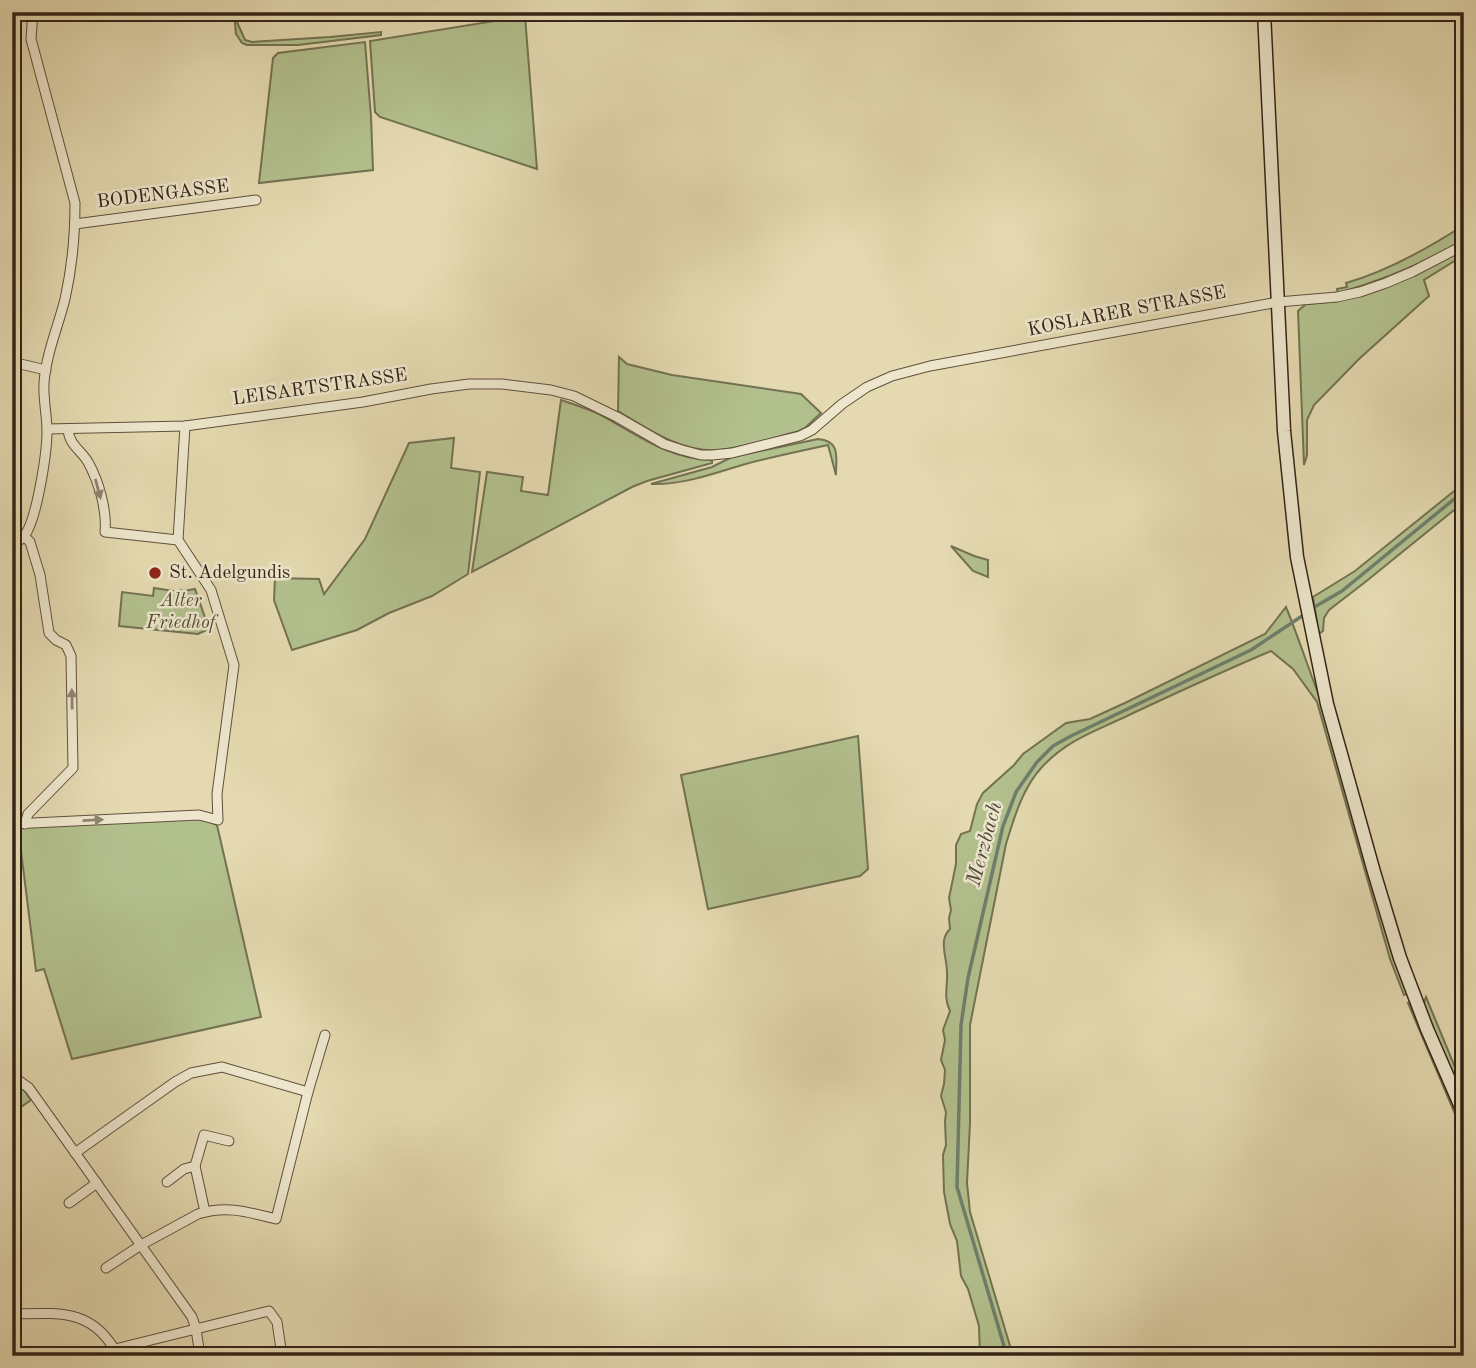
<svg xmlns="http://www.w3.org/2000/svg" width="1476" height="1368" viewBox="0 0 1476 1368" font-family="'Old Standard TT',serif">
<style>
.green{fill:#b2c08d;stroke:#737252;stroke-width:2}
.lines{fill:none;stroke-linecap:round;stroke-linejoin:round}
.stream{stroke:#6f7e6c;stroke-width:3.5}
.minor-casing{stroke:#60503d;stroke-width:11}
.secondary-casing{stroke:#342317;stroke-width:15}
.minor{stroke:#ede6cc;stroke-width:9}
.secondary{stroke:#ede6cc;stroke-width:12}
.oneway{fill:#908472}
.poi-dot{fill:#8f2418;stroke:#ede6cc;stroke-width:2.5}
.labels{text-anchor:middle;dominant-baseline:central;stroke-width:5;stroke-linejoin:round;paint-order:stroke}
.street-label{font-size:19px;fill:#342317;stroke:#ede6cc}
.poi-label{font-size:19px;fill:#342317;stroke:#ede6cc;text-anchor:start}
.park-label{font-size:19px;font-style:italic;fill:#544a34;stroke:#ede6cc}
.water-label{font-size:21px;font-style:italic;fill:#4d493a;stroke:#ede6cc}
</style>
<rect width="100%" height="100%" fill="#e4d9b0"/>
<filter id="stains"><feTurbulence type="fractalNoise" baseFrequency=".00286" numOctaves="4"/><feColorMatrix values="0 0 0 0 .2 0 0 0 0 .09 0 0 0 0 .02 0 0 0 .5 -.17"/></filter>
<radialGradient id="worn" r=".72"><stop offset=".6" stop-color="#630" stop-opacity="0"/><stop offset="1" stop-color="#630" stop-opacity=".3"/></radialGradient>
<g class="green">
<path d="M234,12h3v10l8,18 7,2 78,-5 51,-5v3l-83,10h-51l-5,-2 -6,-9z"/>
<path d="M525,16l12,153 -157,-52 -5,-5 -5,-71z"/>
<path d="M365,42l6,75 2,53 -114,13 14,-125 5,-5z"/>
<path d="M1464,225v16c-42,23 -80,39 -126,52l-1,-4 10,-2 -1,-4c42,-12 81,-34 118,-58z"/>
<path d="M1464,248v7l-40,25 5,16 -70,63 -45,46 -7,15v35l-3,10 -6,-154 8,-7 33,-3z"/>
<path d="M619,357l8,7 45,11 129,19 20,19 -16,15 -6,3c-26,7 -53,16 -80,19 -37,3 -71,-21 -101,-39z"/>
<path d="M561,400c12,4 24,8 36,13 37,19 71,47 115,47v3l-65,18 -15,6 -160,85 15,-100 36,5 -2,14 27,4z"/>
<path d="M454,438l-3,30 29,4 -12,102 -36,22 -43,17 -32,17 -65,20 -18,-50 1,-22 44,1 5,15 41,-55 44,-96z"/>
<path d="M818,439c23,2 18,18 18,36l-8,-30c-28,6 -57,12 -86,20 -29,9 -60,20 -91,19l61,-17 20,-10z"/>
<path d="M1464,483v19l-100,81 -35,27 -5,8 -1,13 -4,3 -6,-37 42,-26z"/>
<path d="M951,546l23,10 14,4v17l-15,-6z"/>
<path d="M154,588l26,4v-2l4,1 11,-2 14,40 -11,5 -79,-8 3,-34 31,4z"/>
<path d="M1286,607c14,34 25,70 39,104l84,282 -5,2 -14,-36 -73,-257 -24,-33 -22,-18c-48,20 -95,42 -142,64 -33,16 -61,24 -87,52 -19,20 -28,51 -36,77l-36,181v98l-3,60 3,29 43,144h-33l-1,-30 -11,-37 -7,-13 -4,-35 -7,-17 -6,-32 -1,-37 3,-10 -1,-23 1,-10 -5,-16 3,-12 1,-14 -4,-10 4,-20 -2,-10 7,-19c-7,-14 -2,-25 -3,-39 0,-15 -9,-32 3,-43l-1,-11 2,-8 -2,-12 7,-34v-19l5,-11 9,-3 7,-27 6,-11 31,-28 9,-11 43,-31 24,-4 37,-17 138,-68z"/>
<path d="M858,736l10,133 -8,7 -152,33 -27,-134z"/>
<path d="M200,817l17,8 44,192 -189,42 -28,-90 -8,2 -18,-144z"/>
<path d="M1426,997l38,92v13l-41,-97z"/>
<path d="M1412,1002l52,123v10l-56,-132z"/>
<path d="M12,1084l12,6 7,10 -19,13z"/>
</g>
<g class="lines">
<g class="stream">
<path d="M1311,609l31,-18 122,-100"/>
<path d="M1007,1356l-50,-169 4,-162 7,-47 35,-152 13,-34 21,-30 16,-16 18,-10 180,-86 54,-36"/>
</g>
<g class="minor-casing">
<g id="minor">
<path d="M75,224l181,-24"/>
<path d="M12,362l34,8"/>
<path d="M47,429l138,-3 178,-24 68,-13 38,-5h33l49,6 23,6 43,21 47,27 18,6 19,5h11l20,-2 68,-17 12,-6 30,-26 25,-17 25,-11 38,-10 348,-64 59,-5 23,-5 26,-9 26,-11 52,-27"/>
<path d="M68,429c1,16 12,20 20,33 11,20 19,48 17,70l73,8"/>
<path d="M24,536l6,6 10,33 9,58 7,7 10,5 5,11 2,112 -45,46 -3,10"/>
<path d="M12,546c4,-3 10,-7 13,-11 12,-17 22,-82 22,-104 0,-16 -4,-32 -3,-48 2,-29 14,-56 21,-84 7,-31 10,-64 10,-96l-44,-164 2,-27"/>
<path d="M12,824l187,-9 19,5 -1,-26 17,-129 -23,-75 -33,-50 7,-114"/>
<path d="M12,1078l6,2 11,8 163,229 4,12 4,27"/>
<path d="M75,1153l100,-71 16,-9 31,-6 86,25"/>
<path d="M167,1182l17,-13 11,-3"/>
<path d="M69,1203l28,-20"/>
<path d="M205,1212l-10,-46 9,-31 25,6"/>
<path d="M106,1268l35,-23 57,-31c29,-9 50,-2 78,5l32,-127 17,-57"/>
<path d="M12,1314c47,-1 82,-6 106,42"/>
<path d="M115,1349l154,-38 8,11 5,34"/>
</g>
</g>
<g class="secondary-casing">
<path id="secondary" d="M1264,12l20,419 13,126 30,147 47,168 26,86 27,71 37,85"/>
</g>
<use href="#minor" class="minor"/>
<use href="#secondary" class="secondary"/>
</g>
<defs><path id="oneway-solid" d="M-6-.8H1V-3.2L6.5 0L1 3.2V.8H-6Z" transform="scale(1.75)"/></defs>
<g class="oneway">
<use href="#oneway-solid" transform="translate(98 489) rotate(75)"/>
<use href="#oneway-solid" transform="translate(72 699) rotate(-91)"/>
<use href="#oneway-solid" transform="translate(93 820) rotate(-3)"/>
</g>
<circle class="poi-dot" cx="155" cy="573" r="7"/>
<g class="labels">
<g class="street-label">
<text transform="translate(163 195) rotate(-7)">BODENGASSE</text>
<text transform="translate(1127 312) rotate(-11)">KOSLARER STRASSE</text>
<text transform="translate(320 388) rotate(-8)">LEISARTSTRASSE</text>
</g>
<g class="poi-label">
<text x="169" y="573">St. Adelgundis</text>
</g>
<g class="park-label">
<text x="181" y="601">Alter<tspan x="181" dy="22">Friedhof</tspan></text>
</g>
<g class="water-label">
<text transform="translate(985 844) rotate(-75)">Merzbach</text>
</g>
</g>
<rect width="1476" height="1368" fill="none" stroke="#e4d9b0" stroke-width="42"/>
<rect x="14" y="14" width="1448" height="1340" fill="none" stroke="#342317" stroke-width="3.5"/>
<rect x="21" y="21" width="1434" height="1326" fill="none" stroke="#342317" stroke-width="2"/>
<rect width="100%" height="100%" filter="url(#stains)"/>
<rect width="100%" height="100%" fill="url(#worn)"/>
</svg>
